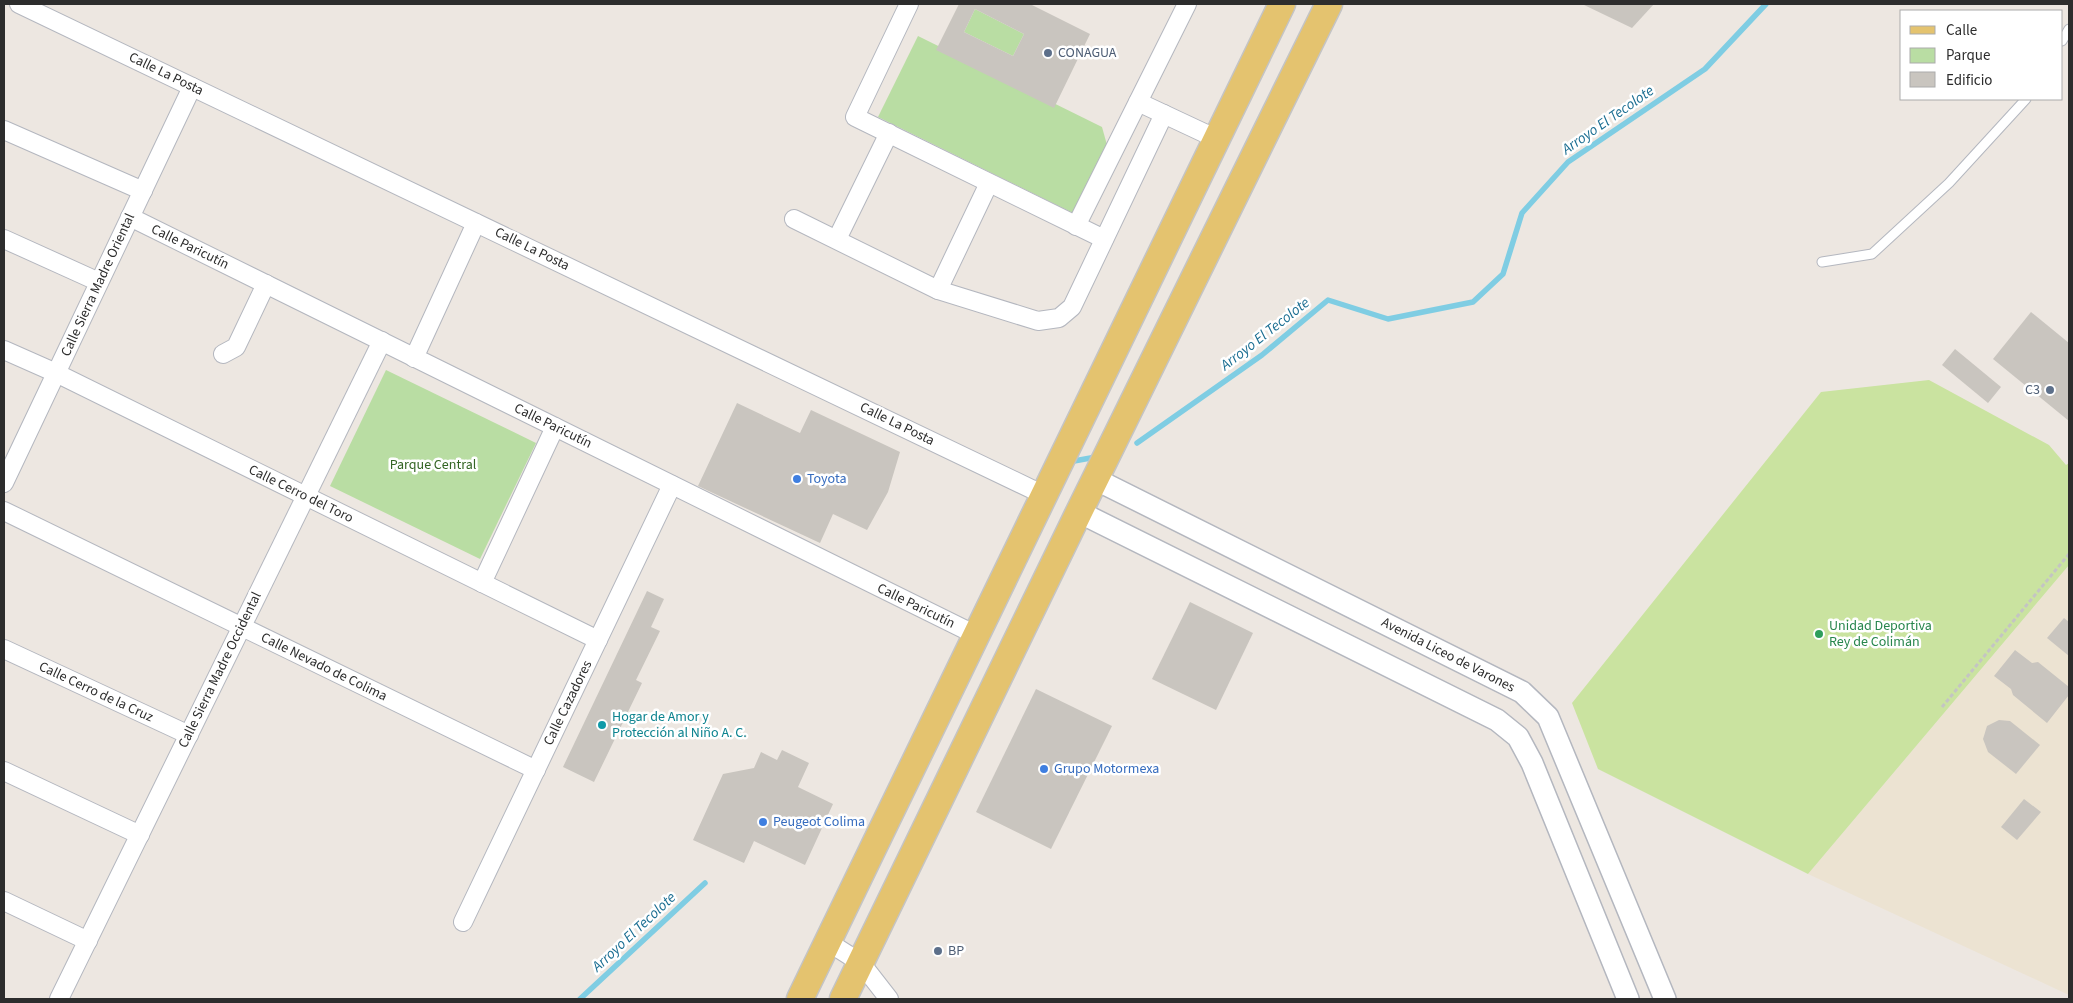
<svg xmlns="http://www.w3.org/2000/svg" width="2073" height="1003" viewBox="0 0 2073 1003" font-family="'Source Sans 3',sans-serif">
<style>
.education{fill:#ece3d2}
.green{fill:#b9dda3}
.pitch{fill:#cae3a0}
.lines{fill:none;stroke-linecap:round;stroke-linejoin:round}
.stream{stroke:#7fcde3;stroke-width:5.5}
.building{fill:#c9c5bf;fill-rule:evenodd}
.service-casing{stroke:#b4b7bf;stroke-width:11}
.minor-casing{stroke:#b4b7bf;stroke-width:20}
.tertiary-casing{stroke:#b4b7bf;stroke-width:24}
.primary-casing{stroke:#c4c4c4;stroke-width:29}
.path{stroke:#c4c4c4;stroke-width:3;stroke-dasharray:4 2.5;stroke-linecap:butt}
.service{stroke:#fff;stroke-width:9}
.minor{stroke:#fff;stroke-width:18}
.tertiary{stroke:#fff;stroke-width:21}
.primary{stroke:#e4c36f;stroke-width:26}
.service-dot{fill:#5c6f8a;stroke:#fff;stroke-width:2}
.shop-dot{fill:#3f7fe0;stroke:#fff;stroke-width:2}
.leisure-dot{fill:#2e9e5b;stroke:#fff;stroke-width:2}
.culture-dot{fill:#0f9aa8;stroke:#fff;stroke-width:2}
.labels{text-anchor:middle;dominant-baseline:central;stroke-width:5;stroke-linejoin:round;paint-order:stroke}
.service-label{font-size:14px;fill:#4e5e75;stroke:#fff;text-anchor:start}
.street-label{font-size:14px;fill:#2d2d2d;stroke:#fff}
.park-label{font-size:14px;fill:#336423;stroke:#fff}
.shop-label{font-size:14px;fill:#366cbe;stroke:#fff;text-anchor:start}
.leisure-label{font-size:14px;fill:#27864d;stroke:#fff;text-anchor:start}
.culture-label{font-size:14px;fill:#0d838f;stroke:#fff;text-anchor:start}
.water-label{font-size:15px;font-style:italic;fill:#1b6e92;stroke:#fff}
</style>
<rect width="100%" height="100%" fill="#ede7e1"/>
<path class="education" d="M2069,565v430l-261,-121z"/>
<g class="green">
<path d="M975,9l49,25 -11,22 -49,-24z"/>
<path d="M918,36l184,91 5,18 -34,68 -195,-96z"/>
<path d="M386,370l150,73 -56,116 -150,-73z"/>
</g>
<path class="pitch" d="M1929,380l120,65 17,20 3,-2v102l-261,309 -210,-105 -26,-66 249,-311z"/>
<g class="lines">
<g class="stream">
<path d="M1137,443l125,-88 66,-55 60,19 85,-17 30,-28 19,-61 46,-51 137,-93 61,-65"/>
<path d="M1074,461l22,-4"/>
<path d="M580,999l125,-116"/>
</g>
</g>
<g class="building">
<path d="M959,4h71l60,30 -36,74 -118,-58zM975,9l49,25 -11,22 -49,-24z"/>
<path d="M1582,4h72l-22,24z"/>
<path d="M2031,312l38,31v78l-76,-62z"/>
<path d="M1955,349l46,38 -13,16 -46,-38z"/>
<path d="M737,403l63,30 11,-23 89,42 -12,40 -21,38 -34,-16 -13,29 -122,-57z"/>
<path d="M647,591l17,8 -13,28 9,4 -24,49 6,3 -48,99 -31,-15z"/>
<path d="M1190,602l63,31 -37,77 -64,-31z"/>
<path d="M2064,618l5,4v34l-22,-18z"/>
<path d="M2015,650l17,13 6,-1 31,25v8l-22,28 -34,-28 -2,-6 -17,-13z"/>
<path d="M1036,689l76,37 -61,123 -75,-37z"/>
<path d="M1999,720l11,1 30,24 -24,29 -28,-22 -5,-13 4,-13z"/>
<path d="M782,750l27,13 -11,24 35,17 -28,61 -51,-24 -10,22 -51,-23 30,-66 31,-6 7,-16 16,8z"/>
<path d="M2024,799l17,13 -24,28 -16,-13z"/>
</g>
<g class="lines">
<g class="service-casing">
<g id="service">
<path d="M2062,41l7,-12"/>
<path d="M1822,262l50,-8 77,-71 77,-84"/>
</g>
</g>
<g class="minor-casing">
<g id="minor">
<path d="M19,4l1025,491"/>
<path d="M909,4l-54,113 249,122"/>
<path d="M1138,102l79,37"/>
<path d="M4,130l139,61"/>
<path d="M130,217l846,418"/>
<path d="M794,219l144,71 100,31 21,-3 13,-11 92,-193"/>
<path d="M1076,226l111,-222"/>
<path d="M4,239l95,43"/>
<path d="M837,239l52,-106"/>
<path d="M938,290l51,-107"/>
<path d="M4,350l52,23 542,267"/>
<path d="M223,354l13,-7 30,-63"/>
<path d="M414,358l62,-135"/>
<path d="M4,483l188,-396"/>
<path d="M4,511l532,259"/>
<path d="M482,583l73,-156"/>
<path d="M4,649l185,86"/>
<path d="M4,771l136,64"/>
<path d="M4,901l84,40"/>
<path d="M463,922l209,-437"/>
<path d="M828,942l33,21 28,36"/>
<path d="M59,999l323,-658"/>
</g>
</g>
<g class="tertiary-casing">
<g id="tertiary">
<path d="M1095,479l427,213 26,25 117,282"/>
<path d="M1079,512l418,208 21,17 14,26 96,236"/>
</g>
</g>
<g class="primary-casing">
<g id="primary">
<path d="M800,999l482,-995"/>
<path d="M843,999l236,-487 250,-508"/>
</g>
</g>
<path class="path" d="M1942,707l127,-153"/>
<use href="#service" class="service"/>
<use href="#minor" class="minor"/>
<use href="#tertiary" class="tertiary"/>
<use href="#primary" class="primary"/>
</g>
<g class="service-dot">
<circle cx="1048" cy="53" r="5"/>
<circle cx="2050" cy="390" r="5"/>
<circle cx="938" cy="951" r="5"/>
</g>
<g class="shop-dot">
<circle cx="797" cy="479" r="5"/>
<circle cx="1044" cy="769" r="5"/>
<circle cx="763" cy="822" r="5"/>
</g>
<circle class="leisure-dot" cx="1819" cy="634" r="5"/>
<circle class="culture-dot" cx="602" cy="725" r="5"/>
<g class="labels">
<g class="service-label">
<text x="1058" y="53">CONAGUA</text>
<text x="2040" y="390" text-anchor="end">C3</text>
<text x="948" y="951">BP</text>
</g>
<g class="street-label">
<text transform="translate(166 74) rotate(26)">Calle La Posta</text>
<text transform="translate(190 247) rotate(26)">Calle Paricutín</text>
<text transform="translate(532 249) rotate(26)">Calle La Posta</text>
<text transform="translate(98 285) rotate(-65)">Calle Sierra Madre Oriental</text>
<text transform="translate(897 424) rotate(26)">Calle La Posta</text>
<text transform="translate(553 426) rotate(26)">Calle Paricutín</text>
<text transform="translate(301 494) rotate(26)">Calle Cerro del Toro</text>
<text transform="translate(916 606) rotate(26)">Calle Paricutín</text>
<text transform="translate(1448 655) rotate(27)">Avenida Liceo de Varones</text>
<text transform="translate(324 667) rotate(26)">Calle Nevado de Colima</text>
<text transform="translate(220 670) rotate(-64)">Calle Sierra Madre Occidental</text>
<text transform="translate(96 692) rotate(25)">Calle Cerro de la Cruz</text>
<text transform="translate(568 703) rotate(-64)">Calle Cazadores</text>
</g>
<g class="park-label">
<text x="433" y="465">Parque Central</text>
</g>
<g class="shop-label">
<text x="807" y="479">Toyota</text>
<text x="1054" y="769">Grupo Motormexa</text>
<text x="773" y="822">Peugeot Colima</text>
</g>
<g class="leisure-label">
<text x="1829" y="626">Unidad Deportiva<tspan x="1829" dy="16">Rey de Colimán</tspan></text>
</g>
<g class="culture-label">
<text x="612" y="717">Hogar de Amor y<tspan x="612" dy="16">Protección al Niño A. C.</tspan></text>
</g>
<g class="water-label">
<text transform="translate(1608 120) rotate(-35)">Arroyo El Tecolote</text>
<text transform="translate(1265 334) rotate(-38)">Arroyo El Tecolote</text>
<text transform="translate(634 932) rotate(-43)">Arroyo El Tecolote</text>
</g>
</g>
<rect width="2073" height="1003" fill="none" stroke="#2d2d2d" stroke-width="10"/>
<rect x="1900" y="10" width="162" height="90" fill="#ffffff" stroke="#ababab"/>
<rect x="1910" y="26" width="25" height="8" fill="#e4c36f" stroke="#ababab"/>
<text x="1946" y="35" font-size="15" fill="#2d2d2d">Calle</text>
<rect x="1910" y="48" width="25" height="15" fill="#b9dda3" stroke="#ababab"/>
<text x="1946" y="60" font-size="15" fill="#2d2d2d">Parque</text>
<rect x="1910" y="72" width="25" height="15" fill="#c9c5bf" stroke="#ababab"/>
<text x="1946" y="85" font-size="15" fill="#2d2d2d">Edificio</text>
</svg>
